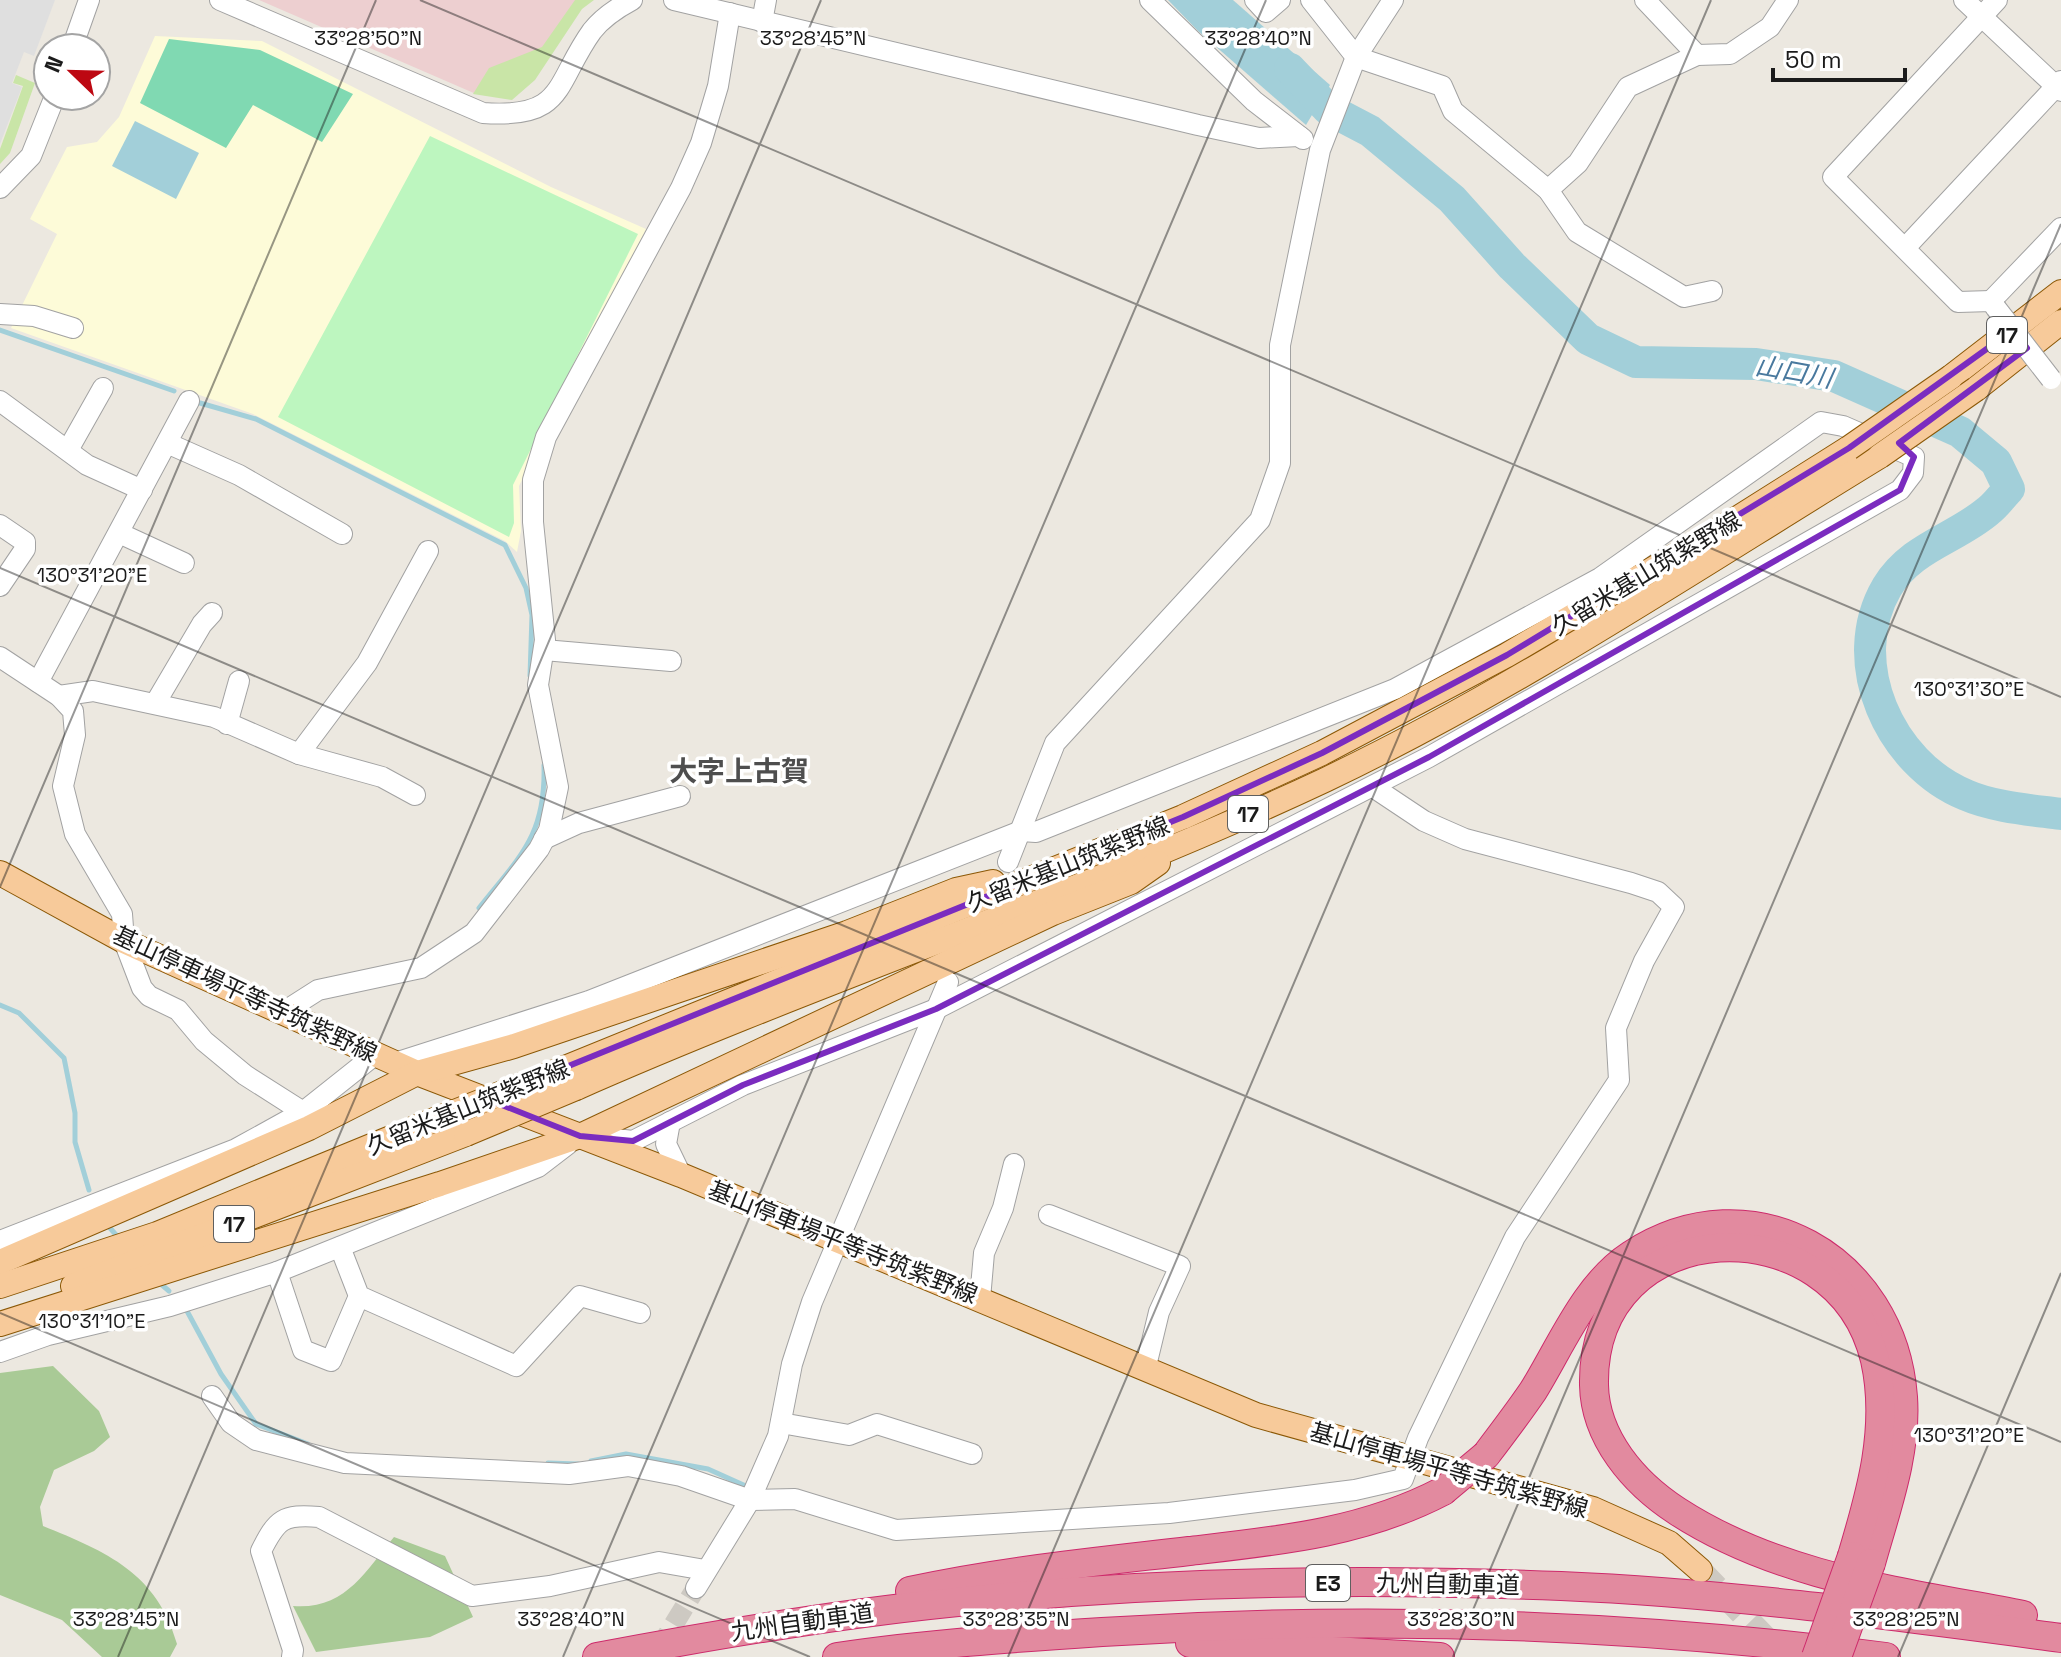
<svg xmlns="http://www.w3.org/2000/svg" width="2061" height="1657" viewBox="0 0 2061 1657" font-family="'Space Grotesk','Noto Sans JP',sans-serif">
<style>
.commercial{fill:#edcfd0}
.education{fill:#fdfbd8}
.grass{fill:#c9e5a7}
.forest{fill:#a9ca96}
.park{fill:#bdf6bf}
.pitch{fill:#80d9b2}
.parking{fill:#dfdfdf}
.water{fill:#a2cfd9}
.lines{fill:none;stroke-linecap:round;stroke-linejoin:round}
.stream{stroke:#a2cfd9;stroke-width:5}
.river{stroke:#a2cfd9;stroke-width:32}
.minor-tunnel{stroke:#cdc9c2;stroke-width:20;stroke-dasharray:20 10;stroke-linecap:butt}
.major-tunnel{stroke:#cdc9c2;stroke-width:24;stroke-dasharray:24 12;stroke-linecap:butt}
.minor-casing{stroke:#a2a2a2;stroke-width:22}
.major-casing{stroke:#8b5806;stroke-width:26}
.highway-casing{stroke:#cd2a6b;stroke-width:30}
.minor{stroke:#fff;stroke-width:20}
.major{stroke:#f7ca9a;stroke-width:24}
.highway{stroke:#e28a9f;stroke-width:28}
.minor-bridge-casing{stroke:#a2a2a2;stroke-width:22;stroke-linecap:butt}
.major-bridge-casing{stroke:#8b5806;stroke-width:26;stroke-linecap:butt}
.highway-bridge-casing{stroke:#cd2a6b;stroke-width:30;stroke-linecap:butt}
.minor-bridge{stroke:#fff;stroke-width:20}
.major-bridge{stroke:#f7ca9a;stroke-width:24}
.highway-bridge{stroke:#e28a9f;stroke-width:28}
.marked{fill:none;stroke:#7b2cbf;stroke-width:6;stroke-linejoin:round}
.ticks{fill:none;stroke:#1b1b1b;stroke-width:2;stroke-opacity:0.45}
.labels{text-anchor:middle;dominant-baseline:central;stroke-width:7;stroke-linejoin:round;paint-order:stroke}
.shield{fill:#fff;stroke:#5f5f5f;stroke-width:2}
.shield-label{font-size:22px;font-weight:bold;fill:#1b1b1b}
.street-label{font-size:24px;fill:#1b1b1b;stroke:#fff}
.water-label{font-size:26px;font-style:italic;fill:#49799e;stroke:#fff}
.quarter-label{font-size:28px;font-weight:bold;fill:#4e4e4e;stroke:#fff}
.ticks-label{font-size:20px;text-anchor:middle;fill:#1b1b1b;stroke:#fff;stroke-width:7;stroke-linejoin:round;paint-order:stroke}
</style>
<rect width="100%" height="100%" fill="#ece8e0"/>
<path class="commercial" d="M259,0h329l-36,49 -76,45z"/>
<path class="education" d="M155,36l107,5 289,146 95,42 -127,257 2,45 -4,21 -12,-11 -252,-127 -242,-86 46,-94 -27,-15 37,-72 30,-5 22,-25z"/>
<g class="grass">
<path d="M575,0h19l-12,9 -47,71 -23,20 -39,-6 16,-26 53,-21z"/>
<path d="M16,75l19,8 -25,70 -10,11v-15l23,-63 -10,-3z"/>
</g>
<g class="forest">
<path d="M53,1366l46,45 11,26 -16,14 -40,19 -14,37 3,19c64,26 114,47 134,118l-7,13h-68l-40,-37 -62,-25v-222z"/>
<path d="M394,1537l51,19 28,61 -43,20 -114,15 -23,-46c52,4 72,-34 101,-69z"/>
</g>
<path class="park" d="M430,136l208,98 -125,251 1,38 -5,14 -231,-120z"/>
<path class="pitch" d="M169,39l91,11 93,44 -31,48 -69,-37 -27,43 -86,-45z"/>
<path class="parking" d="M0,0h55l-21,56 -10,-4 -12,31 10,4 -22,57z"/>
<g class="water">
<path d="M1168,0h65l97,85 -24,40 -108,-94z"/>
<path d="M135,121l64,32 -23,46 -64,-33z"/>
</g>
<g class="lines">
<g class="stream">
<path d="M0,330l174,61"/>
<path d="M200,403l56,16 249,126 21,43 6,27 -2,61"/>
<path d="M479,908c41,-52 67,-72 65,-143"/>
<path d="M0,1005l19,8 45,45 11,55v29l14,48"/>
<path d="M110,1228l7,8"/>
<path d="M162,1285l7,6"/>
<path d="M187,1311l34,63 35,50 52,20"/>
<path d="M591,1461l35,-7 82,15 40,18"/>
<path d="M548,1463l30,1"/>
</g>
<path class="river" d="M1290,69l38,40 42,22 82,68 60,67 76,73 48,23 120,2 78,12 126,56 36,30 13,27c-7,7 -13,16 -21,22 -33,28 -77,36 -101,76 -44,75 3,177 79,208 27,12 66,15 95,19"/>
<path class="minor-tunnel" d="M658,1650l38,-62"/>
<path class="major-tunnel" d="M1700,1570l79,82"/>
<g class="minor-casing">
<g id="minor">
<path d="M220,0l263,113c83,6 71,-29 109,-82 11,-14 25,-23 40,-31"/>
<path d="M674,0l524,125 61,13 40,-2"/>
<path d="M1150,0l104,101 49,38"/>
<path d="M1255,0l11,12 14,-12"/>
<path d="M1311,0l45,57 86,29 11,25 95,79 29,42 107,65 28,-6"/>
<path d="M1645,0l52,55"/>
<path d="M1964,0l97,91"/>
<path d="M762,22l4,-22"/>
<path d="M72,48l17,-48"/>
<path d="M0,188l31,-32 24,-60"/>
<path d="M1548,190l30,-27 50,-76 69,-32 33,-1 40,-27 18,-27"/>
<path d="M1905,248l156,-167"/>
<path d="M1991,301l70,-73"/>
<path d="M1996,308l-5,-7 -33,1 -125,-125 164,-177"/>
<path d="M0,314l34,2 39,12"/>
<path d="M0,401l87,64 55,25"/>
<path d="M167,443l72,32 103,59"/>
<path d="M68,450l35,-62"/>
<path d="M0,525l25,17v7l-25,37"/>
<path d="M119,533l65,30"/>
<path d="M544,650l127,11"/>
<path d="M0,657l59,39 14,15 2,24 -12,51 12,48 47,80 2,27 18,47 7,8 29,14 26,31 41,34 58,37"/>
<path d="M38,682l151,-281"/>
<path d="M59,696l34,-5 121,26 85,37 83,23 33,18"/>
<path d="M156,702l46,-78 10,-11"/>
<path d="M227,724l12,-43"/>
<path d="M299,754l68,-91 61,-112"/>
<path d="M544,839l35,-16 101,-27"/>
<path d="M1008,862l47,-119 205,-223 20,-57v-118l40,-195 36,-93 37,-57"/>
<path d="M282,1013l36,-23 103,-22 53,-35 65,-84 10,-19 9,-43 -20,-102 7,-45 -12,-118v-42l13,-43 135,-249 20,-45 17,-57 12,-73"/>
<path d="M395,1063l194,-62 432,-170 15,1 359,-143 205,-111 221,-156 22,4 71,31 -1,16 -13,17 -471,267 -493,252 -193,76 -110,56 -36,-4"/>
<path d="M670,1122l-4,22 15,31"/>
<path d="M1049,1215l131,51 -21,46 -13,54"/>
<path d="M0,1241l236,-92 67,-37 73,-58"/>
<path d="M340,1247l19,49 157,70 64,-70 60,17"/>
<path d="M277,1272l26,78 28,11 28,-65"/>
<path d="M980,1299l4,-46 19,-45 11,-44"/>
<path d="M0,1352l48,-17 122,-29 107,-34 261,-105 30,-23"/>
<path d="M212,1396l19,27 25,17 89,23 224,11 59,-8 53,10 69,24 45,-1 101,31 273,-17 186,-23 48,-11 15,-41 97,-201 104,-157 -3,-52 28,-67 30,-54 -16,-15 -27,-9 -166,-44 -41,-18 -51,-34"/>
<path d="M781,1423l68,12 28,-11 95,30"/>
<path d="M696,1588l54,-88 28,-64 14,-72 20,-62 136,-320"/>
<path d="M292,1657l1,-7 -32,-99c16,-32 22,-37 58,-34l153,79 78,-10 109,-24 46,8"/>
</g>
</g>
<g class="major-casing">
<g id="major">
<path d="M1951,377l110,-85"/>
<path d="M1976,389l85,-67"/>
<path d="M0,873l124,68 293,132 264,102 575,240 337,94 76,34 31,27"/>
<path d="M550,1074l633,-257 139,-64 185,-98 212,-125 130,-82"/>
<path d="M576,1088c247,-109 504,-193 749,-308 193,-92 373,-213 555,-324"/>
<path d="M0,1262l309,-134 108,-55 97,-27 333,-113 109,-43 37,-8"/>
<path d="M0,1286l157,-52 280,-115"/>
<path d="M73,1286l393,-152"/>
<path d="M0,1324l440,-140 140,-48 473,-223 78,-31 27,-19"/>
</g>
</g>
<g class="highway-casing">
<g id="highway">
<path d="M1486,1455c16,-21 32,-42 47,-64 28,-45 52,-106 98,-136 121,-79 262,3 272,142 4,56 -17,112 -32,166"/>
<path d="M1852,1556c19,-63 38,-129 23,-196 -38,-159 -284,-149 -281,25 1,53 40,98 83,126 103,67 228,81 346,104"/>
<path d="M910,1591c92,-20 185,-29 279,-40 88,-10 174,-18 254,-60"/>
<path d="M1190,1643l250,14"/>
<path d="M597,1657c116,-22 233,-42 351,-54 203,-22 409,-25 613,-17 167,7 334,30 500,52"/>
<path d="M837,1657c87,-13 176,-19 265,-25 262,-17 523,-9 784,25"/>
</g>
</g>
<use href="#minor" class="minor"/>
<use href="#major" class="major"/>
<use href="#highway" class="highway"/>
<g class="minor-bridge-casing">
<path id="minor-bridge" d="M1996,308l55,71"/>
</g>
<g class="major-bridge-casing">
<g id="major-bridge">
<path d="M1849,448l102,-71"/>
<path d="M1880,456l96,-67"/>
<path d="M437,1119l113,-45"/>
<path d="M466,1134l110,-46"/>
</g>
</g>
<g class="highway-bridge-casing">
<g id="highway-bridge">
<path d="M1443,1491l43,-36"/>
<path d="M1816,1657l36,-101"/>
<path d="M1837,1657l34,-94"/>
</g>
</g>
<use href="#minor-bridge" class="minor-bridge"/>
<use href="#major-bridge" class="major-bridge"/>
<use href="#highway-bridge" class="highway-bridge"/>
</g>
<path class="marked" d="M2013,330l14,18 -128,95 15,14 -14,33 -471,267 -493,252 -193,76 -110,56 -53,-5 -93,-37 696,-282 139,-64 185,-98 342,-207z"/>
<path class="ticks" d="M420,0l1641,697M0,568l2061,874M0,887l376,-887M0,1313l810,344M118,1657l703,-1657M563,1657l703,-1657M1008,1657l703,-1657M1453,1657l608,-1433M1898,1657l163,-384"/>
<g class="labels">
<g class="shield">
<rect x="1987" y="317" width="40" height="36" rx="6"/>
<rect x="1228" y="796" width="40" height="36" rx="6"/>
<rect x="214" y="1206" width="40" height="36" rx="6"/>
<rect x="1306" y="1565" width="44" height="36" rx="6"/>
</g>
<g class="shield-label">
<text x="2007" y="335">17</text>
<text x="1248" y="814">17</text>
<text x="234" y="1224">17</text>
<text x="1328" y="1583">E3</text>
</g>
<g class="street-label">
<text transform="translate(1646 573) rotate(-31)">久留米基山筑紫野線</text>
<text transform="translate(1068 864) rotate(-22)">久留米基山筑紫野線</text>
<text transform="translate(245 994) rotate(25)">基山停車場平等寺筑紫野線</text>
<text transform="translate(468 1107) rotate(-22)">久留米基山筑紫野線</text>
<text transform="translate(843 1242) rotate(22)">基山停車場平等寺筑紫野線</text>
<text transform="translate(1449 1470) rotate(16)">基山停車場平等寺筑紫野線</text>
<text transform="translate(1448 1584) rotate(1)">九州自動車道</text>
<text transform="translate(802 1622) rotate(-8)">九州自動車道</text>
</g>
<g class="water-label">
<text transform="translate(1794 372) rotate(10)">山口川</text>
</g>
<g class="quarter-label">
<text x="739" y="771">大字上古賀</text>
</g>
</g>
<g class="ticks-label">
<text x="368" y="45">33°28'50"N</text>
<text x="813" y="45">33°28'45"N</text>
<text x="1258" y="45">33°28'40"N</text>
<text x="92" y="582">130°31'20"E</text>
<text x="1969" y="696">130°31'30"E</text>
<text x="92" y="1328">130°31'10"E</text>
<text x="1969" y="1442">130°31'20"E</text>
<text x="126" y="1626">33°28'45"N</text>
<text x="571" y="1626">33°28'40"N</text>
<text x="1016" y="1626">33°28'35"N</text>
<text x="1461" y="1626">33°28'30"N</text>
<text x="1906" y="1626">33°28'25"N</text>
</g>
<g transform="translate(72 72) rotate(293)"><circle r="38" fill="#ffffff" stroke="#a4a4a4" stroke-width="2"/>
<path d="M0-6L14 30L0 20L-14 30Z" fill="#bd0812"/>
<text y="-12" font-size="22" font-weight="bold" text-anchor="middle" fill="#1b1b1b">N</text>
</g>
<path d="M1773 68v12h132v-12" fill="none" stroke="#1b1b1b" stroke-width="4"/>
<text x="1785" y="68" font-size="24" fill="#1b1b1b" stroke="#ffffff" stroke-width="6" paint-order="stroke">50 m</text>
</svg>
